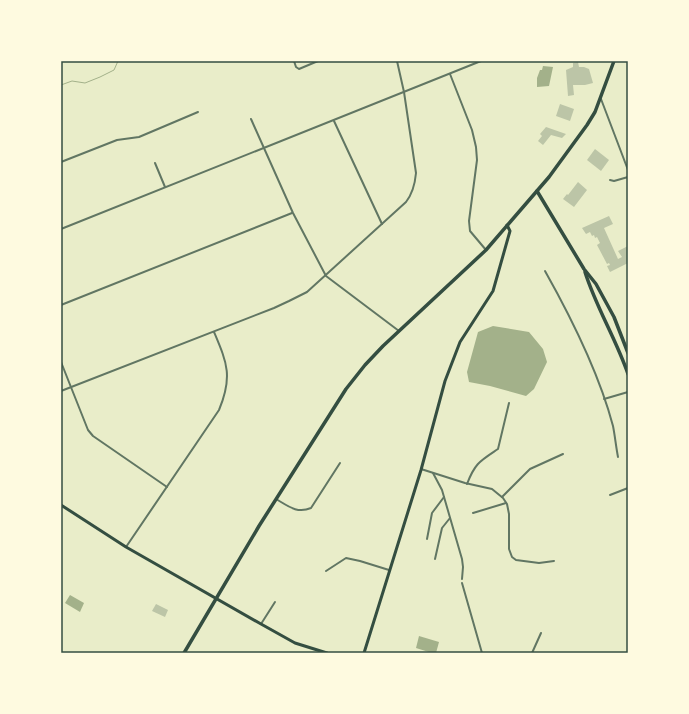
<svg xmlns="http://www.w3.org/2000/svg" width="689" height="714" viewBox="0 0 689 714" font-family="'Source Sans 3',sans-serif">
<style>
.water{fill:#a3b18a}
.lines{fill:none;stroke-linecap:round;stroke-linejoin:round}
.stream{stroke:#a3b18a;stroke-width:1}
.building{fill:#bcc5a7}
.minor{stroke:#617663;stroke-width:2}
.secondary{stroke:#344e41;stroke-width:3}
.primary{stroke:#344e41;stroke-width:3.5}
.neatline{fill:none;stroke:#344e41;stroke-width:1.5}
</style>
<rect width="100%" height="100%" fill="#e9edc9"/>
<g class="water">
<path d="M543,66l10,1 -4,19 -12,1v-9l3,-8h2z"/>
<path d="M493,326l36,6 14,17 4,13 -13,27 -8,7 -36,-10 -21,-4 -2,-10 11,-40z"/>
<path d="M70,595l14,8 -4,9 -15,-9z"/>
<path d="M419,636l20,6 -3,11h-4l-16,-5z"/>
</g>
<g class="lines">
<path class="stream" d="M61,85l11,-4 13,2 15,-6 14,-7 4,-9"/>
</g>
<g class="building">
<path d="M578,62l1,5h5l5,2 4,14 -8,2h-12l1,10 -6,1 -2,-26 7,-3v-4z"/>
<path d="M560,104l14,5 -4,12 -14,-5z"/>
<path d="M546,127l20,7 -4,4 -11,-3 -8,10 -5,-4 4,-5 -2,-2z"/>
<path d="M595,149l14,11 -8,11 -14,-11z"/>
<path d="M578,182l9,8 -13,17 -11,-8 4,-5 1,1z"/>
<path d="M609,216l4,8 -9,4 14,31 4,-2 -4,-6 10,-5v17l-18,9 -3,-6 3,-1 -1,-2 -2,1 -10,-19 3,-2 -3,-6 -2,1 -1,-3 -2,1 -2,-4 -4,2 -4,-6z"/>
<path d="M156,604l12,6 -3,7 -13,-6z"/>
</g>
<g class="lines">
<g class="minor">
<path d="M294,61l2,6 3,2 19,-8"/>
<path d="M450,74l22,56 4,17 1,13 -8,61 1,10 16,19"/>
<path d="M601,99l27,71"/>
<path d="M251,119l42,94 33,63 73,55"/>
<path d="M334,121l48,103"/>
<path d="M61,162l56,-22 22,-3 59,-25"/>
<path d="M155,163l10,24"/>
<path d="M610,180l4,1 14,-4"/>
<path d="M61,229l420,-168"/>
<path d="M545,271c27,48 54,102 68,155 2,10 3,21 5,31"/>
<path d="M61,305l231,-92"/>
<path d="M61,362l27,68 5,6 74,51"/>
<path d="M61,391l213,-83 15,-7 18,-9 99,-90c7,-9 9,-18 10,-29l-12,-81 -7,-31"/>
<path d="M604,399l24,-7"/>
<path d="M421,469l44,14 27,6 11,9 4,6 2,10v35l3,8 4,3 23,3 15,-2"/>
<path d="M433,473l9,17 20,69 1,8 -1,12"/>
<path d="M467,484c8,-21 13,-23 31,-35l11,-46"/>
<path d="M610,495l18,-7"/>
<path d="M502,497l28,-28 33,-15"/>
<path d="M276,499c12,7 21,15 35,9l29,-45"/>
<path d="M473,513l33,-10"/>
<path d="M427,539l5,-26 12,-16"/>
<path d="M126,547l93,-137c14,-34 8,-47 -5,-78"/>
<path d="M435,559l7,-31 8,-10"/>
<path d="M326,571l20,-13 14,3 29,9"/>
<path d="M462,583l20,70"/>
<path d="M261,624l14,-22"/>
<path d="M532,653l9,-20"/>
</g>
<g class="secondary">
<path d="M61,505l65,42 135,77 34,19 32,10"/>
<path d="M364,653l57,-183 24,-89 15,-39 33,-51 17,-60 -3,-6"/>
</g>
<g class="primary">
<path d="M537,191l47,78 12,15 18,33 14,36"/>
<path d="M585,272c11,35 31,67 43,102"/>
<path d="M184,653l75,-127 87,-137 19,-24 18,-19 103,-96 63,-73 38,-52 8,-13 19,-51"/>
</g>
</g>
<rect width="689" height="714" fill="none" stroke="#fefae0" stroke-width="124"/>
<rect x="62" y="62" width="565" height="590" class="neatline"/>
</svg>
